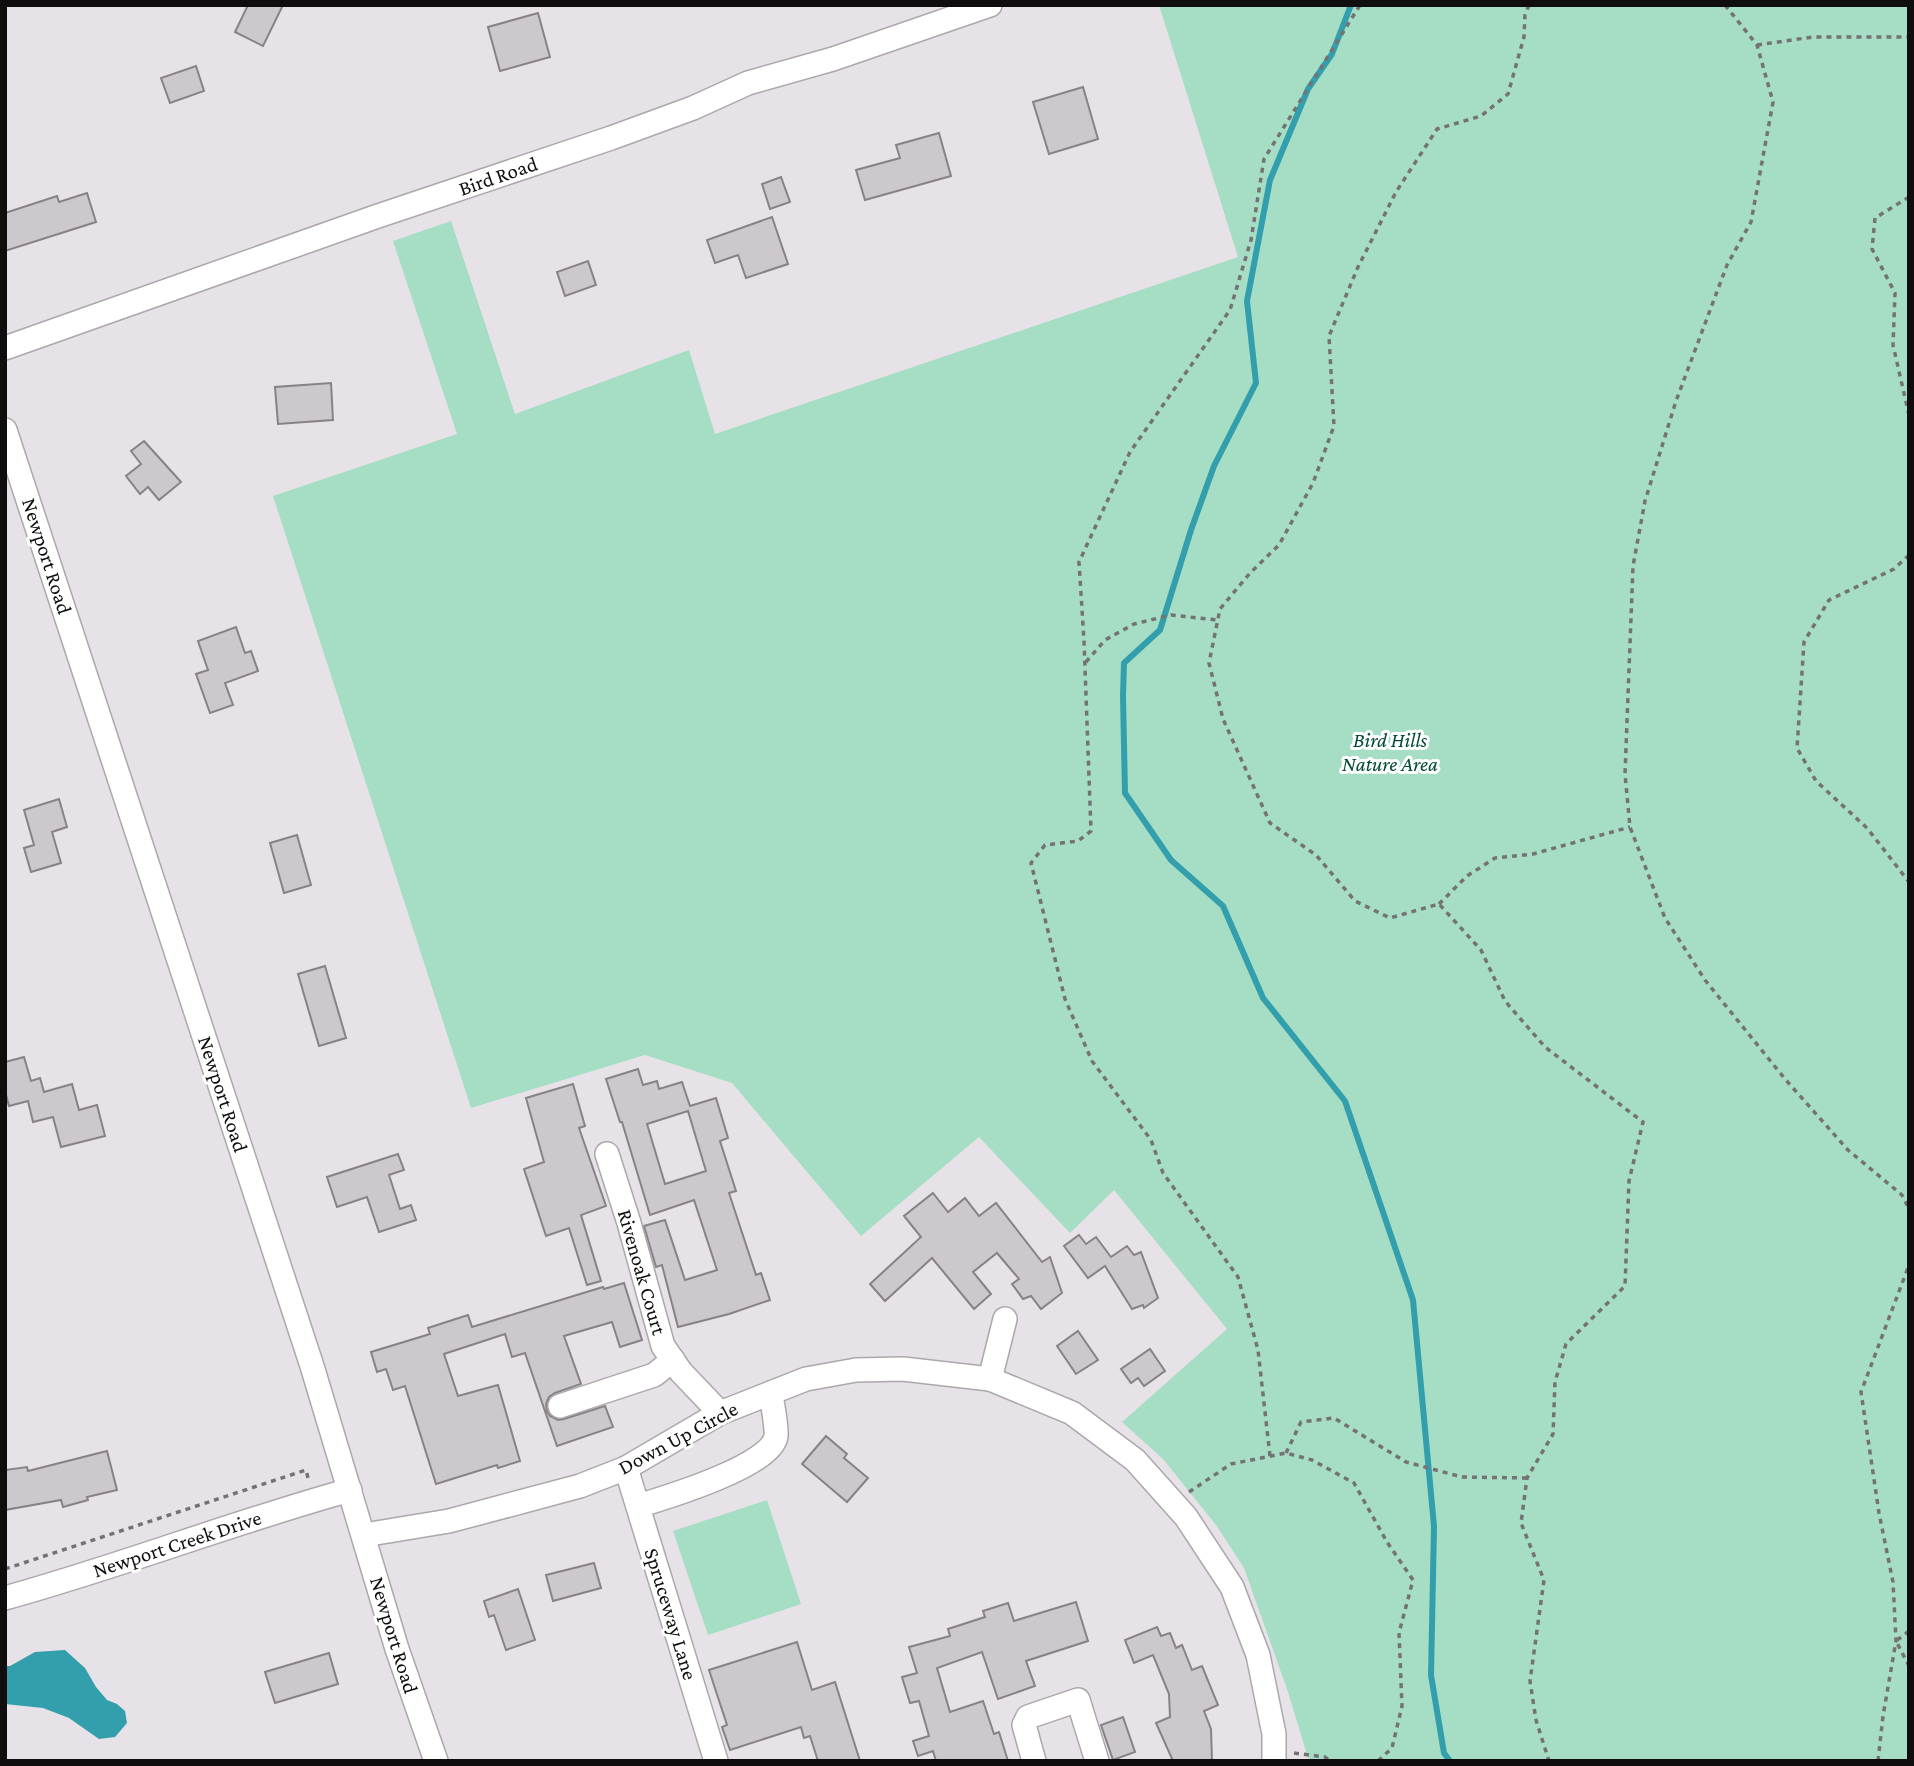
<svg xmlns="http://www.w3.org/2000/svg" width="1914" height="1766" viewBox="0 0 1914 1766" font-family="'Crimson Pro',serif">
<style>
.green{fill:#a5dec4}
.water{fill:#339fad}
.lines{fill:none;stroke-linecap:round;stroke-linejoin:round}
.stream{stroke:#339fad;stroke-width:6}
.building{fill:#cdc8cd;stroke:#878286;stroke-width:2;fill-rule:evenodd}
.minor-casing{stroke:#aca7ac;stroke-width:26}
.path{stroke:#757275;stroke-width:3.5;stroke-dasharray:5 5;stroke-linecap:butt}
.minor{stroke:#fff;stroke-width:23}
.labels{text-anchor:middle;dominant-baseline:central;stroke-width:6;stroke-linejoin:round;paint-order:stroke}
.street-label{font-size:21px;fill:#0f0d0e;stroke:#fff}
.park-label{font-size:21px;font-style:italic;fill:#034b34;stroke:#fff}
</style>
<rect width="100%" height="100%" fill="#e7e2e7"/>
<g class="green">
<path d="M1159,5h750v1756h-600l-21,-69 -44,-124 -28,-43 -53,-66 -41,-37 105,-93 -113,-139 -44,43 -91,-96 -118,99 -129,-153 -87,-28 -174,53 -198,-612 184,-62 -64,-193 58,-20 64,193 174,-64 26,84 523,-177z"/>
<path d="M767,1500l34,104 -93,31 -35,-104z"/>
</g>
<path class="water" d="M65,1650l20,18 11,19 11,13 10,4 8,7 2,12 -12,14 -16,2 -30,-21 -26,-10 -38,-4v-38h5l25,-14z"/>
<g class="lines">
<path class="stream" d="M1351,5l-19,49 -24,35 -38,91 -23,121 9,82 -42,83 -23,64 -31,100 -36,33 -1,33 2,97 46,67 52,46 40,92 82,103 68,199 21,226 -3,149 13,78 6,8"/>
</g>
<g class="building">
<path d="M248,5h35l-20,41 -28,-14z"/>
<path d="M538,13l12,44 -50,14 -12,-44z"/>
<path d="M196,66l8,25 -34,12 -9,-25z"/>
<path d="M1083,87l15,52 -49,15 -16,-52z"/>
<path d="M939,133l12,43 -86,24 -9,-30 44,-12 -4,-13z"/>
<path d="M781,177l9,25 -20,7 -8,-25z"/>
<path d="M87,193l9,29 -91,29v-38l52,-17 2,6z"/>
<path d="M772,217l16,47 -42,14 -8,-23 -23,8 -8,-23z"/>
<path d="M588,261l8,24 -31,11 -8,-24z"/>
<path d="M331,383l2,37 -55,4 -3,-37z"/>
<path d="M144,441l37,41 -22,18 -11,-13 -8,7 -14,-18 15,-12 -10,-13z"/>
<path d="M236,627l9,26 6,-2 7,20 -33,12 8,22 -23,8 -14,-39 12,-4 -10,-29z"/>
<path d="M59,799l8,28 -15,5 9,31 -30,9 -7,-24 10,-3 -10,-35z"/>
<path d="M297,835l14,50 -27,8 -14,-50z"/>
<path d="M325,966l21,72 -27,8 -21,-72z"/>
<path d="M24,1057l7,24 9,-3 4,14 28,-8 7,26 18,-5 8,31 -44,11 -8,-30 -20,5 -5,-21 -19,5 -4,-15v-29z"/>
<path d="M638,1069l5,16 14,-4 2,8 23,-7 8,24 26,-8 12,40 -8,3 16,50 -7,2 27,82 5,-2 9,27 -41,14 -51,13 -16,-62 -6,2 -12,-41 21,-6 20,60 32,-10 -23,-70 -44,15 -28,-93h-2l-14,-43zM688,1111l18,60 -41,13 -18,-60z"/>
<path d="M573,1084l12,42 -6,2 27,78 -25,9 20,66 -14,4 -18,-57 -23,8 -22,-67 20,-7 -18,-64z"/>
<path d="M398,1154l6,16 -15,5 11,34 11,-4 5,15 -37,12 -12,-35 -30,10 -10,-30z"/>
<path d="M933,1193l15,19 17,-14 14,18 17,-13 46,59 8,-5 12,36 -21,16 -10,-13 -8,3 -11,-15 7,-5 -22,-26 -24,19 18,22 -17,15 -42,-51 -47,43 -15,-17 51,-47 -17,-21z"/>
<path d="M1079,1235l7,9 10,-7 15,20 16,-11 7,9 7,-3 17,46 -14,10 -1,-3 -11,4 -27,-43 -17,12 -24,-32z"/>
<path d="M624,1283l18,57 -22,7 -8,-25 -48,14 17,48 -26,9 -6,4 -3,7 1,7 3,5 8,4 6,-1 41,-13 8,21 -56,19 -32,-93 -13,4 -7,-23 -61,20 14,42 40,-11 22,76 -22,7 -1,-3 -61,19 -31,-98 -12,4 -7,-21 -9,3 -6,-20 59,-18 -2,-6 40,-13 4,12 131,-40 1,2z"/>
<path d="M1078,1331l20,29 -22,14 -19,-28z"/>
<path d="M1150,1349l15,22 -21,15 -6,-8 -7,5 -10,-14z"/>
<path d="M826,1436l21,18 -3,4 24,20 -21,24 -45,-38z"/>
<path d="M107,1451l10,39 -30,7 1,3 -25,7 -2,-7 -56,10v-40l22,-3 1,4z"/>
<path d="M594,1563l7,25 -48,13 -7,-26z"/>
<path d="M518,1589l17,51 -29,10 -12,-35 -5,2 -5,-16z"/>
<path d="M1076,1602l12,39 -62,20 9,25 -37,13 -16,-47 -45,16 13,44 33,-11 11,33 5,-2 9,29h-72l-3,-10 -15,5 -5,-15 16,-5 -10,-35 -9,2 -8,-26 15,-4 -8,-26 41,-11 -2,-7 37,-12 -2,-6 25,-8 6,18z"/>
<path d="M1157,1627l4,9 9,-3 6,15 6,-3 10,25 10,-4 16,39 -14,6 7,18 1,32h-39l-17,-38 14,-6 -1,-23 -16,-39 -19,8 -9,-23z"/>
<path d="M797,1642l15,48 23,-8 25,79h-42l-8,-25 -6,2 -3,-11 -71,23 -8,-23 5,-2 -18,-55z"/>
<path d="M329,1653l9,31 -63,19 -10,-31z"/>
<path d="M1123,1717l12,35 -22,8 -12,-35z"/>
</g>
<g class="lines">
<g class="minor-casing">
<g id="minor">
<path d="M5,348l373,-132 233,-78 82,-30 55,-25 85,-24 157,-54"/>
<path d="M5,430l307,936 85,283 39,112"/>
<path d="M607,1154l22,69 34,123 18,26 39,41"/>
<path d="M990,1379l15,-60"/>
<path d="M560,1406l94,-31 19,-15"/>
<path d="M626,1468l90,293"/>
<path d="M638,1506c26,-8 134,-40 138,-70 1,-12 -4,-31 -5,-43"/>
<path d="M364,1535l85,-14 131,-35 46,-18 94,-55 86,-34 50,-9 47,-1 87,10 82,34 63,47 51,57 46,70 26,68 16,79v27"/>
<path d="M5,1598c116,-32 229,-76 345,-108"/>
<path d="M1034,1761l-10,-36 4,-8 50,-17 19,61"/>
</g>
</g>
<g class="path">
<path d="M1529,5l-4,10 -1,22 -16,57 -27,22 -44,13 -41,63 -38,75 -29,69 5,90 -21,57 -34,62 -29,28 -30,36 -11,54 14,56 47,104 46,32 39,46 35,17 49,-14 42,46 24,51 40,46 98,75 -14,59 -4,105 -59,58 -11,38 -2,52 -26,44 -6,45 23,57 -14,101 6,39 13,41"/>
<path d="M1725,5l32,40 16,57 -22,120 -24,43 -51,136 -31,100 -12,65 -8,208 5,53 35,91 40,62 80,99 63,71 54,45 7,14"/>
<path d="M1757,45l56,-8h96"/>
<path d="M1909,197l-34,21 -3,31 23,44 -2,52 16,70"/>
<path d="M1909,555l-15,14 -65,31 -25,42 -7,106 19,33 51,47 42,54"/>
<path d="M1086,662l19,-22 29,-16 37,-9 46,5"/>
<path d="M1439,904l28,-28 28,-18 38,-4 97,-27"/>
<path d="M1286,1453l15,-31 33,-4 72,44 56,15 64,1"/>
<path d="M1270,1456l-12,-106 -20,-73 -75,-104 -12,-33 -59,-79 -27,-62 -34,-136 14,-18 33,-4 13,-10 -7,-190 -5,-79 51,-110 100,-142 21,-70 13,-81 96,-154"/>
<path d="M1189,1492l42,-28 55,-11 26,7 42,23 33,59 26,38 -14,53 3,73 -10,42 -14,13"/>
<path d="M5,1569l301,-99 3,12"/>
<path d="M1909,1631l-13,10 13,25"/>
<path d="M1294,1753l31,4 5,4"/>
<path d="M1878,1761l5,-45 13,-75 -3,-59 -14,-69 -18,-121 48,-127"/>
</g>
<use href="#minor" class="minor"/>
</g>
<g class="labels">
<g class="street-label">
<text transform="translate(498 176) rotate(-19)">Bird Road</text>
<text transform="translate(47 556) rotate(72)">Newport Road</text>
<text transform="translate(223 1094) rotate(72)">Newport Road</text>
<text transform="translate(642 1272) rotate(74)">Rivenoak Court</text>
<text transform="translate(678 1438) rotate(-28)">Down Up Circle</text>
<text transform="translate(177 1544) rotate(-18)">Newport Creek Drive</text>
<text transform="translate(671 1614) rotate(73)">Spruceway Lane</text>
<text transform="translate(394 1635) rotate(73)">Newport Road</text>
</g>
<g class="park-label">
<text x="1390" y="740">Bird Hills<tspan x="1390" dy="24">Nature Area</tspan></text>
</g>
</g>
<rect width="1914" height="1766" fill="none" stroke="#0f0d0e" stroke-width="14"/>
</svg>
